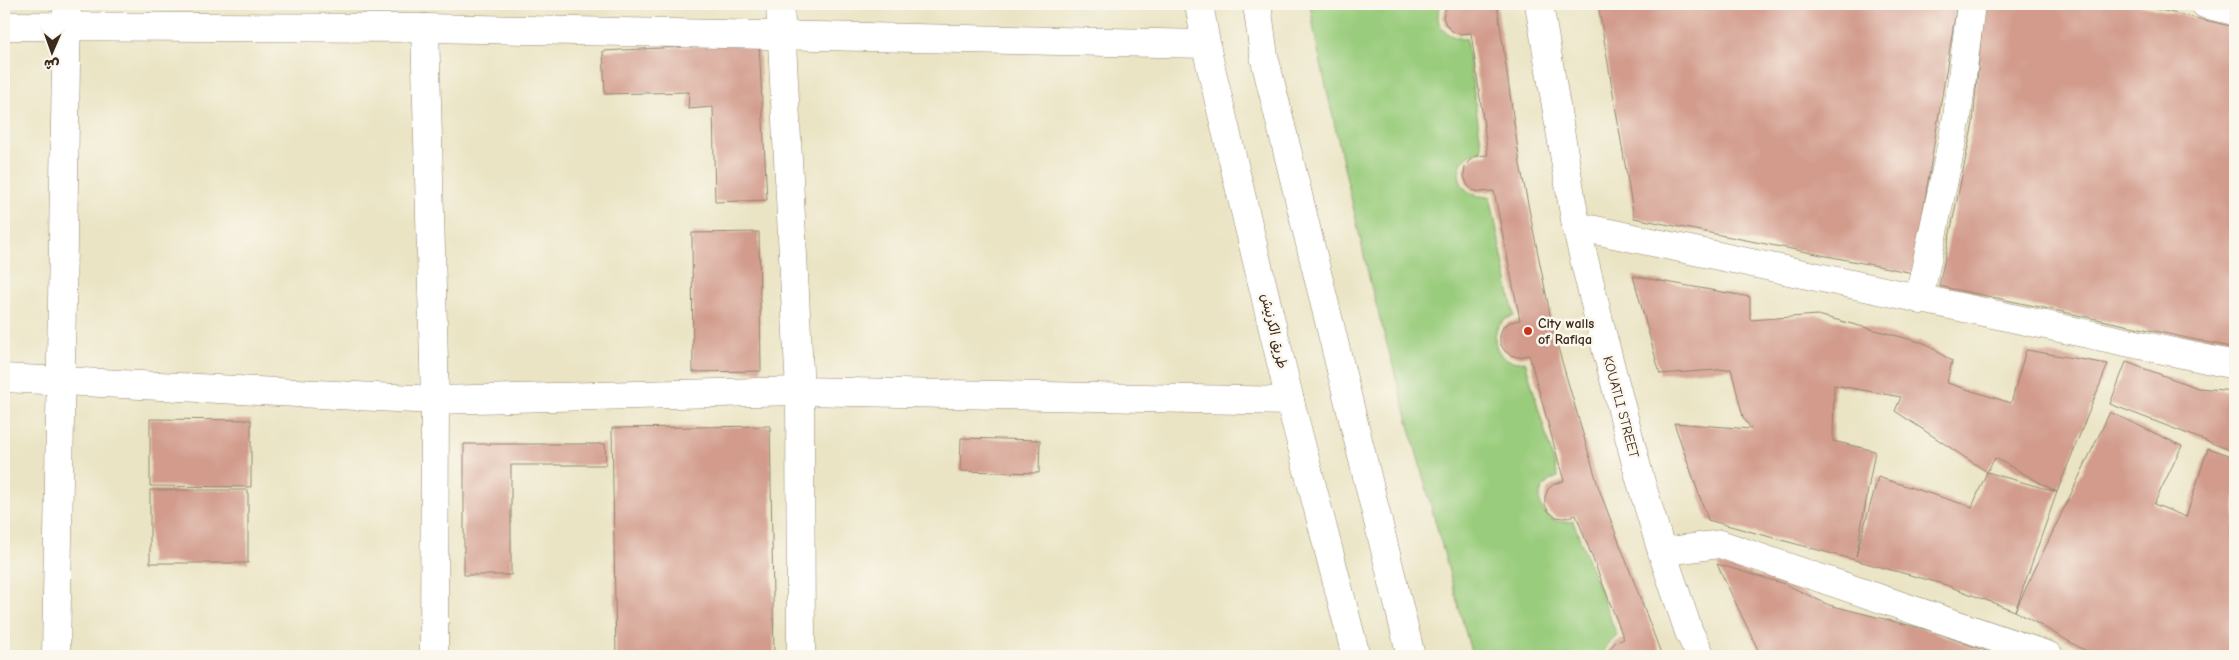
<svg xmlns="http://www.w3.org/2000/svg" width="2239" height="660" viewBox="0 0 2239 660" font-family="'Comic Neue','Playpen Sans Arabic',sans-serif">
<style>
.green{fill:#99cc7c;stroke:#6a7b4d}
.building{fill:#d29b8c;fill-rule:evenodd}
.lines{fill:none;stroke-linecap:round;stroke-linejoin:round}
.minor-casing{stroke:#928771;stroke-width:29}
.tertiary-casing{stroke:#928771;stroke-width:29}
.primary-casing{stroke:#928771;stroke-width:29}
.minor{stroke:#fff;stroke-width:28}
.tertiary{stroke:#fff;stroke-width:28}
.primary{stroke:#fff;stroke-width:28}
.poi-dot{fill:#c8321e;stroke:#fbf7ec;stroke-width:2}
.labels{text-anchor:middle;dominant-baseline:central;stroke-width:5;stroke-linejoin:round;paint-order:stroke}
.poi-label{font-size:14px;font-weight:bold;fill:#3b2a1e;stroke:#fbf7ec;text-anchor:start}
.street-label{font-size:14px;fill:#3b2a1e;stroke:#fbf7ec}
</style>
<rect width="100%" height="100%" fill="#fbf7ec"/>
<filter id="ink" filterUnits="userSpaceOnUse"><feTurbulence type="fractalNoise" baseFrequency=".02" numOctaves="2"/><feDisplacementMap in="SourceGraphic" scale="10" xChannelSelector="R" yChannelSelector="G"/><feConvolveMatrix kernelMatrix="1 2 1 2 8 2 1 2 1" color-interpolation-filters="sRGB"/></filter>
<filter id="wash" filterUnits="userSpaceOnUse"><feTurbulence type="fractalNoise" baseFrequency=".0096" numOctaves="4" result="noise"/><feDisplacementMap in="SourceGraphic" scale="20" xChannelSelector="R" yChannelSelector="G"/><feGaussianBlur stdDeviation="1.12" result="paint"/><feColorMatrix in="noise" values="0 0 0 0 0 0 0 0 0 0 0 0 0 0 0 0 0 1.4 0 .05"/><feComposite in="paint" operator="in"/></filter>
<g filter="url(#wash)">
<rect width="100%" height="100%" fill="#eae4c4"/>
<path class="green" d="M1310,4h132c-12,18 5,36 24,34l16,113c-34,3 -29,50 8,45l24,120c-31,7 -22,52 11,45l33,116c-32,10 -19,52 15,44l44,115 -11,10 -4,10h-130l-102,-374 -54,-240z"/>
<g id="blocks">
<g class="building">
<path d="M1447,4h50l23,160 34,170 45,155 63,167h-55l3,-8 6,-6 8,-3 -48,-124 -12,3 -8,-1 -7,-5 -4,-7v-8l3,-8 6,-5 10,-3 -35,-126 -11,2 -8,-2 -6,-5 -4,-7v-8l3,-8 7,-5 10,-2 -26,-129 -14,1 -8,-2 -5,-6 -3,-8 1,-9 4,-6 7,-5 12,-1 -17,-122 -12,1 -7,-3 -6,-6 -3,-8z"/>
<path d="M1598,4h359l-44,269 -279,-55z"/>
<path d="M1984,4h150l101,23v321l-296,-62 34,-163z"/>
<path d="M759,43l8,157 -52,2 -2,-95 -25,2 1,-17 -84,2 -2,-43z"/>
<path d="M759,232l2,139 -68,1 -1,-139z"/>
<path d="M1633,276l117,21v23l68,-5 106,28 28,18 -5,22 64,20 15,-53 82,14 -51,128 -42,119 95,-199 72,34 -28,58 32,13 22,-69 27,9v189l-4,10h-126l-19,-5 -71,-40 -72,-27 -235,-64 -34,-97 77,6 -8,-12 -12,-48 -71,5zM1834,385l67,12 -6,14 92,61 -15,35 -94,-30 -22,79 19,-105 -42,-10zM1995,458l62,34 -70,-20z"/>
<path d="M2126,362l72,26 37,3v61l-125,-48z"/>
<path d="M150,419l101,1v67l-101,-1z"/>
<path d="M770,426l4,230h-158l-4,-228z"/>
<path d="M961,438l79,2 -1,33 -79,-2z"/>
<path d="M464,444h141l1,21h-95v110h-47z"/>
<rect x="150" y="490" width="98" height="73"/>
<path d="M1717,564l68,20 44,21 103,26 67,25h-238z"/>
</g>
</g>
</g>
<g filter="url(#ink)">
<use href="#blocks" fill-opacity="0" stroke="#928771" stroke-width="1"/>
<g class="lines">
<g class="minor-casing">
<g id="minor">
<path d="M780,4l20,387 1,265"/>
<path d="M2205,4l30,7"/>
<path d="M4,26l421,2 781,16"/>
<path d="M425,28l10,372 -1,256"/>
<path d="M1576,226l659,139"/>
<path d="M1921,300v-11l36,-171 14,-114"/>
<path d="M4,378l431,22 365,-9 490,10"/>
<path d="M1662,552l58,-8 329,112"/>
<path d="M56,656l11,-652"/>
</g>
</g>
<g class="tertiary-casing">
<path id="tertiary" d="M1539,4l37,222 26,107 38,146 22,73 27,80 12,24"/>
</g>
<g class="primary-casing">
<g id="primary">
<path d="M1199,4l9,51 82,346 66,255"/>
<path d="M1257,4l7,52 147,600"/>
</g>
</g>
<use href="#minor" class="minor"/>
<use href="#tertiary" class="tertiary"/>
<use href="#primary" class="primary"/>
</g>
</g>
<circle class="poi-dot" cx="1528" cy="331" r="5"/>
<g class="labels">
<g class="poi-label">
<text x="1538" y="323">City walls<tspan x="1538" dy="16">of Rafiqa</tspan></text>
</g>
<g class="street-label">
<text transform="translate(1274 331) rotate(77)">طريق الكرنيش</text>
<text transform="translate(1621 407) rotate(75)">KOUATLI STREET</text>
</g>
</g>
<rect width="2239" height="660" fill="none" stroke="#fbf7ec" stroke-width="20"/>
<g transform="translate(52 52) rotate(182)" stroke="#fbf7ec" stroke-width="4" paint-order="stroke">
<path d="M0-4L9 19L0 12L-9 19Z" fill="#3b2a1e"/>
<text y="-8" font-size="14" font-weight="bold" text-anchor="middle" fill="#3b2a1e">ش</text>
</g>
</svg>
